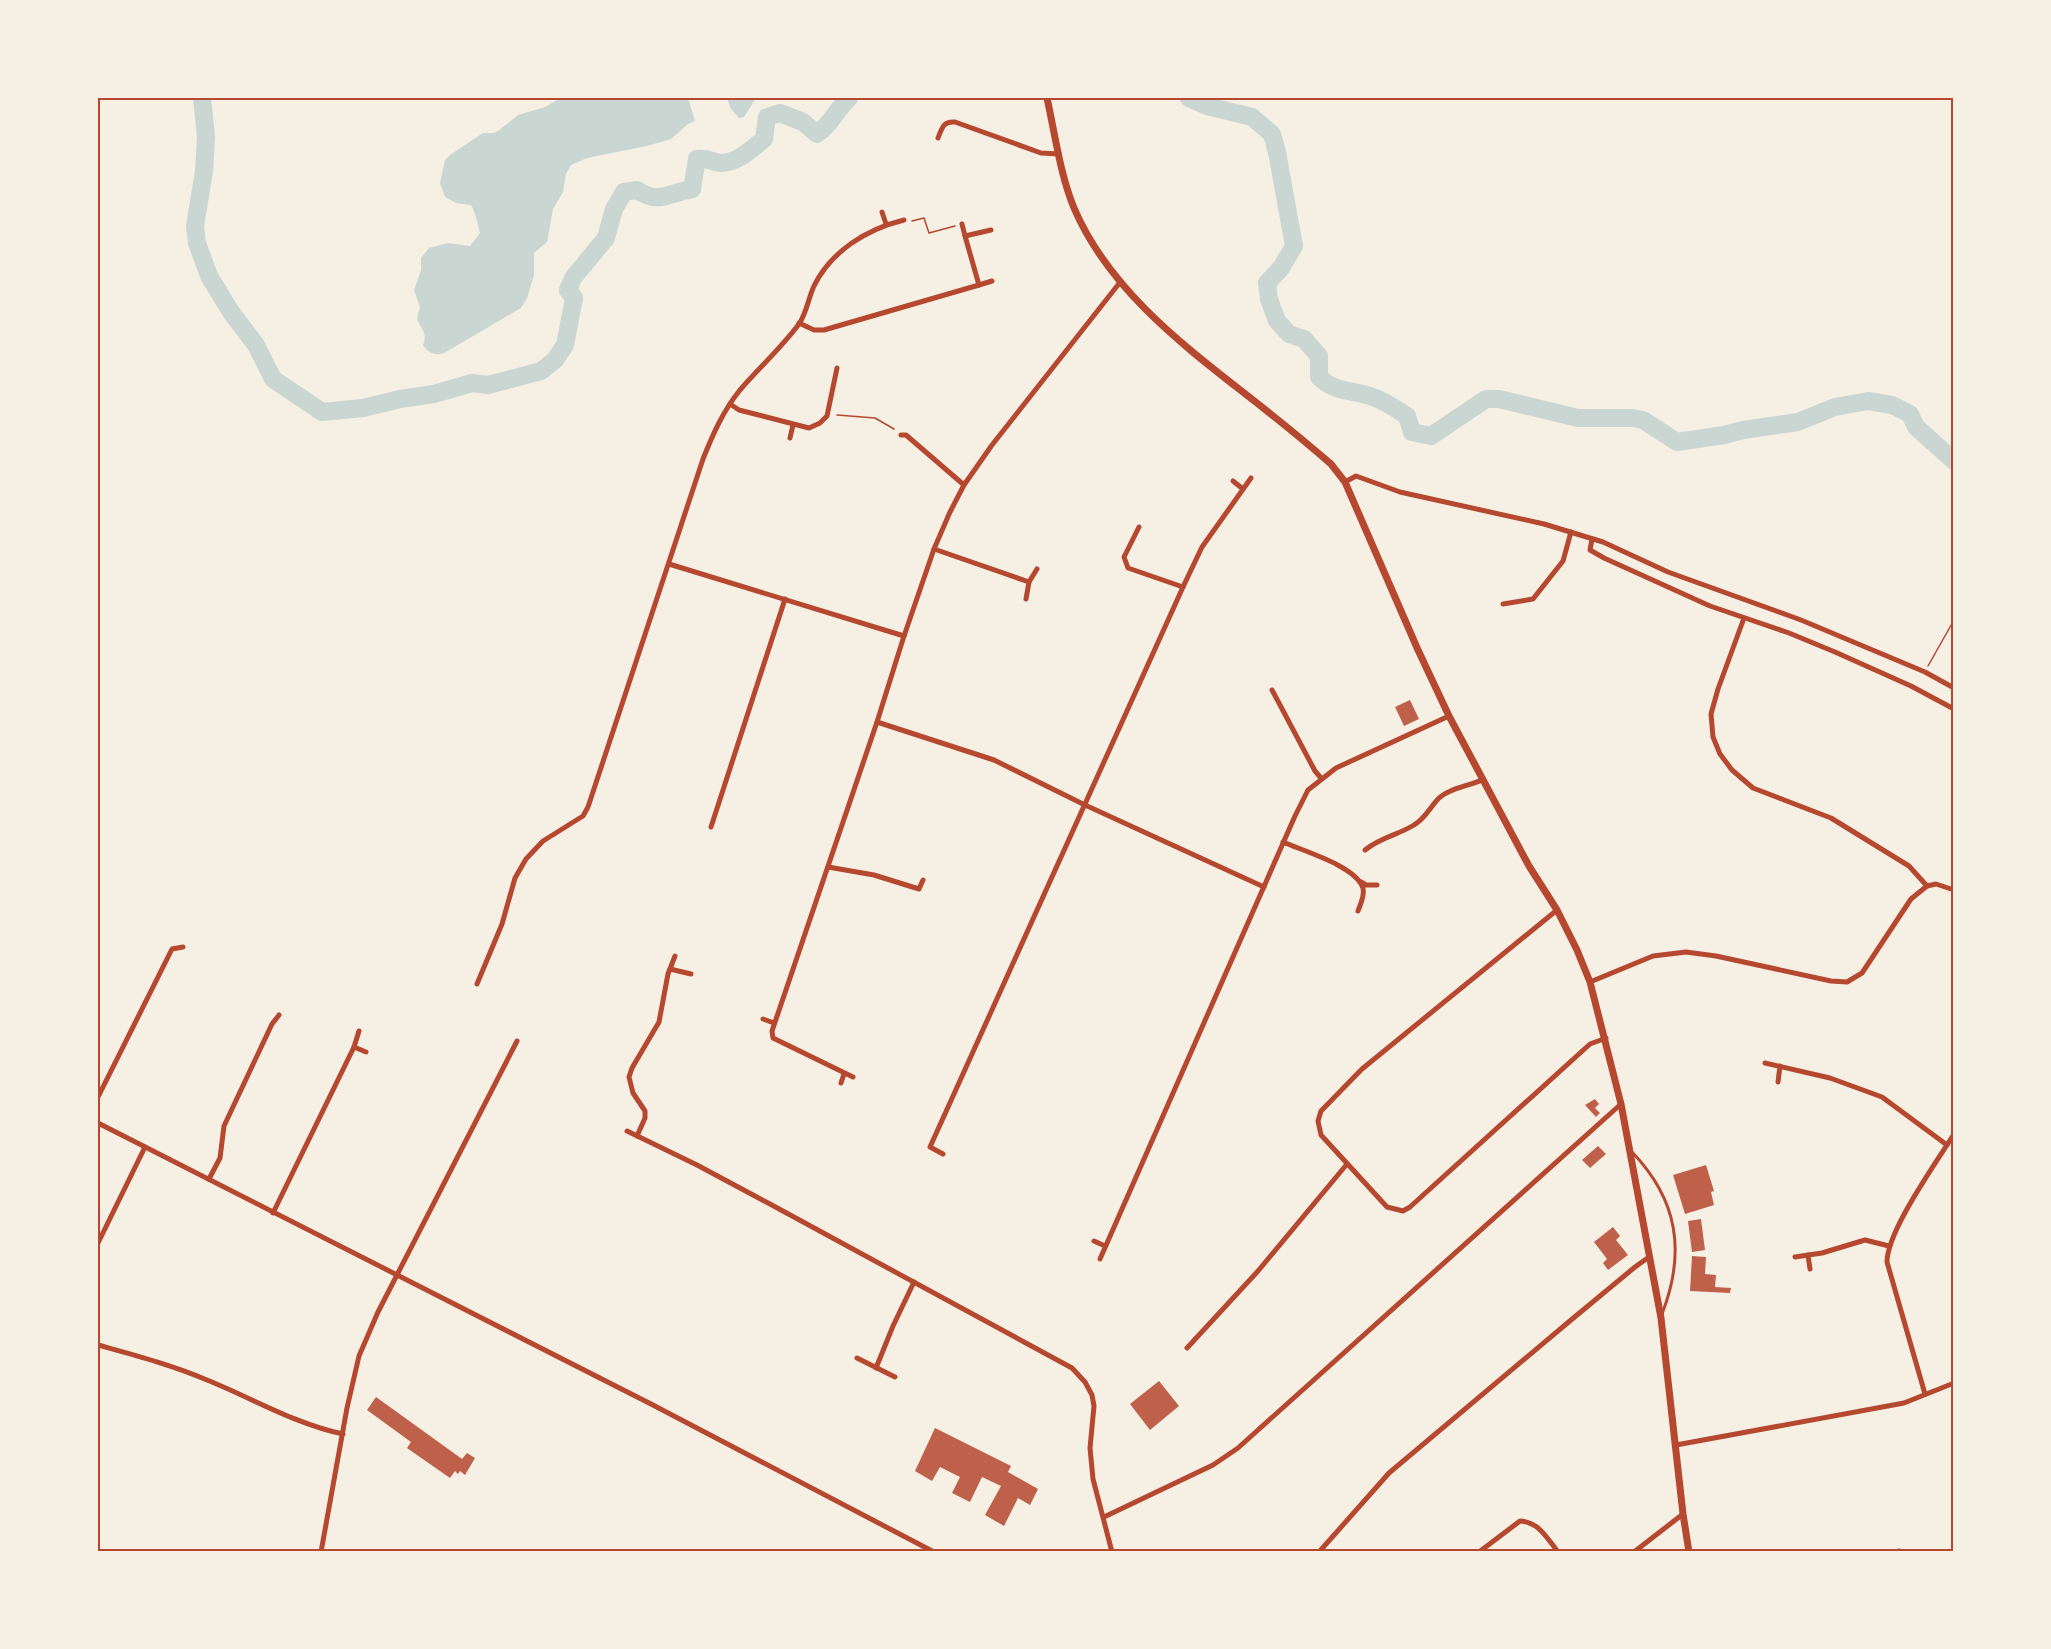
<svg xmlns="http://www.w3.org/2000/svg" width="2051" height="1649" viewBox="0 0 2051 1649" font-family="'Noto Sans',sans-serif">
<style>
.water{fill:#c9d6d2}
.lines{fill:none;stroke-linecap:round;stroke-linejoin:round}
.river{stroke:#c9d6d2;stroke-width:18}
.building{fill:#bf614a}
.path{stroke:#b5482f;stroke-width:1.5}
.service{stroke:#b5482f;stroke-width:3}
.minor{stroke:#b5482f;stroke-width:5}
.tertiary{stroke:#b5482f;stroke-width:7}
.neatline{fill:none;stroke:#b5482f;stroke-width:2}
</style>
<rect width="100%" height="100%" fill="#f6efe4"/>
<g class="water">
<path d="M561,98h127l7,23 -7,3 -17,15 -24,7 -60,12 -16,7 -5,9 -3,18 -10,17 -6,33 -13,11v22l-7,23 -6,10 -77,45c-9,3 -16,0 -21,-8 5,-12 -2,-16 -6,-26l3,-12 -6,-17 7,-20v-12l8,-10 19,-5 22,3 10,-13c-2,-8 -5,-22 -9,-28l-15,-2 -11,-6 -5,-14 5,-23 5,-5 33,-22h11l4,-2 20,-16 27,-8z"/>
<path d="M727,98h29l-12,19 -5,1 -8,-9z"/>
</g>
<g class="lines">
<g class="river">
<path d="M202,98l4,39 -2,34 -9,55 2,17 12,33 22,36 25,33 17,34 49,33 41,-4 37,-9 34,-5 38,-11 16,2 53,-14 14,-11 10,-15 9,-47 -6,-8 5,-12 33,-40 8,-29 10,-17 13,-2c23,15 30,3 55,-1l5,-30c13,-2 15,4 24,4 18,-1 29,-13 43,-24l3,-22 13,-4 23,9 14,12c14,-10 20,-25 32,-36"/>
<path d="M1189,98l18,8 45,11 20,17 5,18 17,94 -13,22 -14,15 2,16 8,22 12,13 15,5 15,17v21c16,16 35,13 54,20 12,4 23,12 34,19l5,16 19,4 55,-37h13l79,19h54l11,2 34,22 47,-7 19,-5 55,-8 37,-15 33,-6 24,4 18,9 6,13 38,34"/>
</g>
</g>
<g class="building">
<path d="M1410,700l9,19 -15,7 -9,-19z"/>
<path d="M1595,1099l4,5 -4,4 5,5 -4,4 -11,-12z"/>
<path d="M1598,1146l8,8 -16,14 -8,-8z"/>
<path d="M1706,1165l8,26 -3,1 3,13 -29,9 -12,-39z"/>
<path d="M1701,1219l4,31 -13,2 -4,-31z"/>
<path d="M1613,1227l7,9 -4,4 12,15 -20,15 -5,-7 4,-4 -13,-17z"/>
<path d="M1692,1256l14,1 -1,17 11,1 -1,12 16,1 -1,5 -40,-2z"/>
<path d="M1159,1381l20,25 -29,24 -20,-26z"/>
<path d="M376,1397l86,62 5,-6 8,5 -10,17 -5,-4 -2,3 -3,-3 -5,7 -43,-30 4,-6 -44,-32z"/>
<path d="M935,1428l76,38 -3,6 30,17 -8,16 -12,-7 -14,28 -19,-11 16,-29 -19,-9 -12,25 -18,-9 8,-16 -20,-10 -8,14 -17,-10z"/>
</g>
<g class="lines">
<g class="path">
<path d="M912,221l12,-3 5,15 26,-7"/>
<path d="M837,415l38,3 19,11"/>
<path d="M1928,666l26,-46"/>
</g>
<path class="service" d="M1632,1152c46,48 54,100 30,162"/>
<g class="minor">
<path d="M938,138c4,-10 5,-17 17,-16l86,31 18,1"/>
<path d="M882,212l4,12"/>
<path d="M962,224l3,12"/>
<path d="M979,285l13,-4"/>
<path d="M799,323l15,7h10l155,-45 -14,-49 26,-6"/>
<path d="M730,404l9,6 70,18 11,-5 7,-7 10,-48"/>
<path d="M901,435h5l58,50"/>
<path d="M790,438l3,-13"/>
<path d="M1233,481l10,8"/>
<path d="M1345,482l11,-6 44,16 144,32 59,18 65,30 133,48 124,52 29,16"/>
<path d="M1139,527l-15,30 4,11 55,19"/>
<path d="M1592,539l-2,11 14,8 106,48 79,27 46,19 76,34 43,23"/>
<path d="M934,549l95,33 8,-13"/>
<path d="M669,564l235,72"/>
<path d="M1026,599l3,-17"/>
<path d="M1503,604l30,-5 30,-38 8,-29"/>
<path d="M1744,618l-26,71 -7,25 2,23 7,17 12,16 21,18 78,30 78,48 18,20 9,-2 18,6"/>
<path d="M1272,690l43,81 6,7"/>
<path d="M877,722l117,38 91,45 179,82"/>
<path d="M711,827l74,-228"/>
<path d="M1283,842c20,9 73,24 80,46 2,8 -3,17 -5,23"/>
<path d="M1365,850c16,-13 33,-15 49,-25 12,-7 16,-18 25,-27 11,-10 30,-12 43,-18"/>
<path d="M828,867l46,8 45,14 4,-9"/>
<path d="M1361,882l5,3h11"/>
<path d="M1557,910l-195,159 -41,42 -3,10 3,14 66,72 16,4 7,-4 180,-163 16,-6"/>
<path d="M670,969l21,5"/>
<path d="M1590,982l63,-26 33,-4 30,4 115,25 16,1 15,-9 49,-74 16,-13"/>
<path d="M477,984l25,-60 13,-46 11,-19 17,-18 40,-25 5,-9 115,-348c10,-25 20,-48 37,-69 19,-22 41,-42 59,-66 8,-12 9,-25 15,-38 17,-35 53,-57 90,-66"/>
<path d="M763,1019l11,4"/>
<path d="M354,1047l12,5"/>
<path d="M1765,1063l65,15 52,19 65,48"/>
<path d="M853,1077l-80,-39 -1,-7 105,-309 27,-86 30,-87 16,-37 14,-27 28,-40 129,-164"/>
<path d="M1778,1082l2,-16"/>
<path d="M841,1083l3,-9"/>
<path d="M98,1097l74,-148 11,-2"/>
<path d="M98,1123l553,281 283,148"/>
<path d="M627,1131l70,34 73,39 302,164 13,14 7,13 2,11 -4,42 3,31 19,73"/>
<path d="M637,1136l8,-18v-7l-12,-18 -4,-16 3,-9 27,-46 9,-48 7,-18"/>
<path d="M943,1154l-13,-7 253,-560 19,-40 49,-69"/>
<path d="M209,1179l11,-21 4,-32 48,-102 7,-9"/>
<path d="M273,1213l81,-166 5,-16"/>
<path d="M1094,1241l11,5"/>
<path d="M98,1243l47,-96"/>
<path d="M1808,1255l2,14"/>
<path d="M1795,1257l27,-4 43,-13 24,6"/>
<path d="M1100,1259l195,-443 13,-26 28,-22 113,-52"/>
<path d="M98,1345c36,10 74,20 109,35 45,18 88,44 136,54"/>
<path d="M1187,1348l71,-77 89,-107"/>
<path d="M857,1358l38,19"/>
<path d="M876,1368l17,-42 21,-44"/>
<path d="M1925,1394l-38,-132c0,-31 49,-99 67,-128"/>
<path d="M1676,1445l228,-42 50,-20"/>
<path d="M1104,1517l109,-52 25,-17 383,-344"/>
<path d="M1899,1551l4,1"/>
<path d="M321,1552l26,-144 12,-52 19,-44 139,-271"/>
<path d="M1319,1552l70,-79 182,-153 64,-53 14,-10"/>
<path d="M1479,1552l41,-31c19,1 27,17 38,31"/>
<path d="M1634,1552l49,-38"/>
</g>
<path class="tertiary" d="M1047,98c8,36 13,76 27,110 33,77 101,131 165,181 31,24 62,49 92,75l14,18 73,168 31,66 80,150 28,44 20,40 13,32 31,122 40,214 22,196 6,38"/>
</g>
<rect width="2051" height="1649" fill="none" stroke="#f6efe4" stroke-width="198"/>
<rect x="99" y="99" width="1853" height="1451" class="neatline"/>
</svg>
